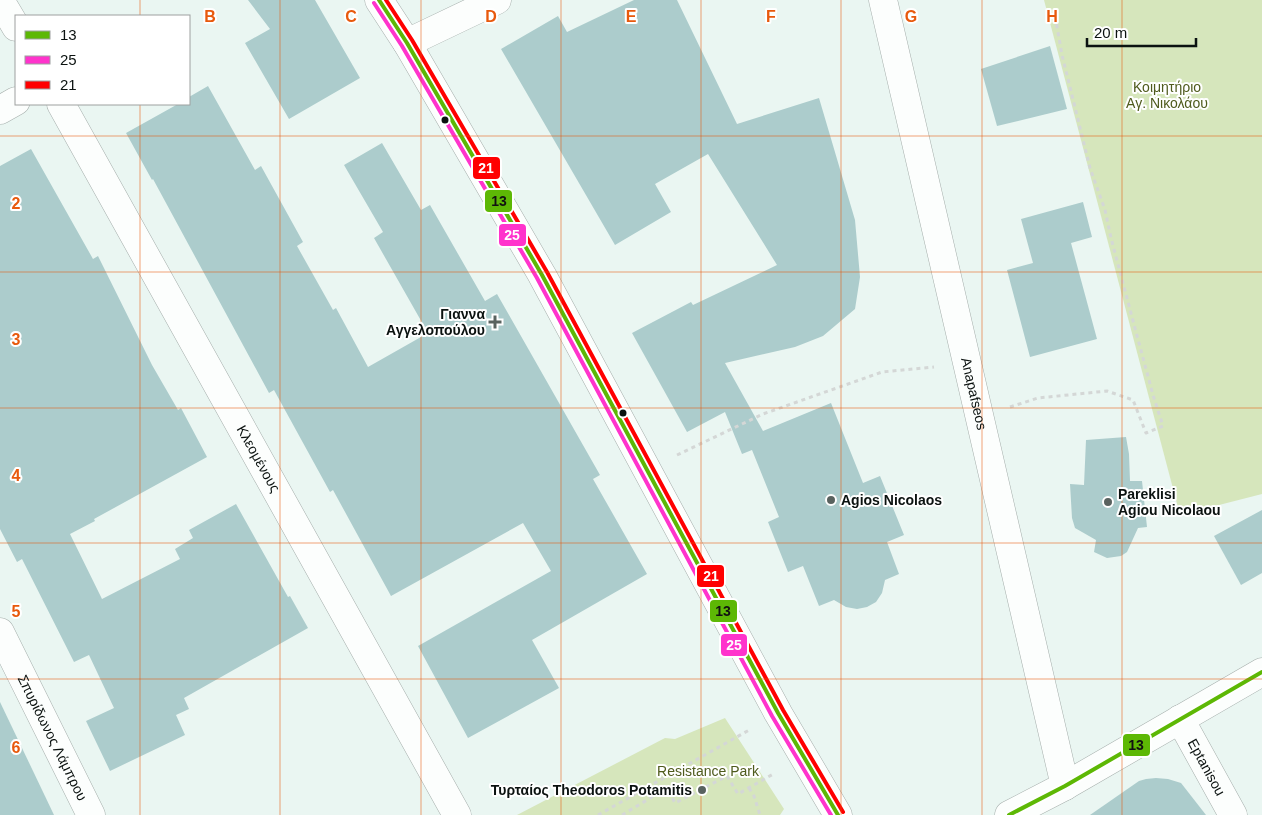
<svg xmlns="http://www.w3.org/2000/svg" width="1262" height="815" viewBox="0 0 1262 815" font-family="Arial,sans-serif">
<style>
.green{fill:#d6e6bc}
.building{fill:#accccc}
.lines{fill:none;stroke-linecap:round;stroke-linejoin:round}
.minor-casing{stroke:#a5aeab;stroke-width:29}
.tertiary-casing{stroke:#a5aeab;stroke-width:29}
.secondary-casing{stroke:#a5aeab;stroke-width:29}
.path{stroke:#d4d7d6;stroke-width:3;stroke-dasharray:4 4;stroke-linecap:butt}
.minor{stroke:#fcfefd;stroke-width:28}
.tertiary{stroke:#fcfefd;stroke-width:28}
.secondary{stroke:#fcfefd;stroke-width:28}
.bus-1-casing{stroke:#fff;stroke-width:8}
.bus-2-casing{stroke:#fff;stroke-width:8}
.bus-3-casing{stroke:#fff;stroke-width:8}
.bus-1{stroke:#5db805;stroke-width:4}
.bus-2{stroke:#f3c;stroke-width:4}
.bus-3{stroke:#f00;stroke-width:4}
.grid{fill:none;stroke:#e8590c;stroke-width:1;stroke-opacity:0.55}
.bus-dot{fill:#0b1210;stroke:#fff;stroke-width:2}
.poi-dot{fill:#59625f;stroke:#fff;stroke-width:2}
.labels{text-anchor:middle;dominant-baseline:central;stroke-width:4;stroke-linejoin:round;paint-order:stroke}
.park-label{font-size:14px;fill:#4f5b1d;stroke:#fff}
.poi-label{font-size:14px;font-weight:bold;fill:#0b1210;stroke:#fff;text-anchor:end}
.street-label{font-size:14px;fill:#0b1210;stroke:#fff}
.grid-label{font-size:16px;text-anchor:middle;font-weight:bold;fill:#e8590c;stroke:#fff;stroke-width:4;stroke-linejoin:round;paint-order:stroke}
.line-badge{stroke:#fff;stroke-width:2}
.badge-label{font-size:14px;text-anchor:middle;font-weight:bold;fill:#fff}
.pale-badge-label{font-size:14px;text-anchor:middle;font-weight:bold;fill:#111}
</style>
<rect width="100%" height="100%" fill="#eaf6f2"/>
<g class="green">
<path d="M1044,0h218v494l-82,21z"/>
<path d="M725,718l59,91 -4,6h-263l148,-77 10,1z"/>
</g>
<g class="building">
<path d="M248,0h67l45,78 -71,41 -44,-76 25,-14z"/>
<path d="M634,0h43l60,124 82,-26 36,122 5,57 -5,32 -32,27 -28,11 -70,16 38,68 68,-28 32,80 17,-7 24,59 -17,7 12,32 -14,6 -3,13 -6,9 -9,5 -10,2 -11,-2 -12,-7 -15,6 -16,-40 -15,6 -20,-50 11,-5 -27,-67 -10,4 -17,-42 -38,20 -55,-99 59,-31 2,3 84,-40 -69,-111 -53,30 16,28 -56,33 -114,-196 57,-33 9,16z"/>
<path d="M1050,46l17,63 -70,17 -16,-57z"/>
<path d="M208,86l47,84 6,-4 42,76 -6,4 36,64 3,-2 32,59 60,-34 -54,-95 9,-6 -39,-67 38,-22 39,67 9,-5 55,96 12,-7 103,181 -7,4 54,95 -115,66 27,48 -91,50 -50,-92 133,-75 -28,-48 -132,73 -58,-106 -3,2 -56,-102 -5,3 -116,-214 -1,1 -26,-47 52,-29h11v-7z"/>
<path d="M31,149l62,110 5,-3 54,109 26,45 3,-2 26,49 -113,62 1,2 -25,13 32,65 78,-40 -5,-10 18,-11 -4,-8 47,-26 52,93 2,-1 18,32 -124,70 5,11 -13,6 9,20 -75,36 -24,-50 28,-13 -25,-53 -15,7 -52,-103 -5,3 -17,-33v-363z"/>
<path d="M1083,202l9,35 -21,6 26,96 -67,18 -23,-87 26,-7 -12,-44z"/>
<path d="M1126,437l3,17 1,27h12l5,46 -9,1 -11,24 -6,4 -14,2 -13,-6 2,-12 -21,-12 -3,-10 -2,-34 14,1 2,-45z"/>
<path d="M1262,510v63l-21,12 -27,-49z"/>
<path d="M0,702l33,69 21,44h-54z"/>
<path d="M1156,778l12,1 13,4 25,32h-116l49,-34 7,-2z"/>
</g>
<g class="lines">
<g class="minor-casing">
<g id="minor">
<path d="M0,0l16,27"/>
<path id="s1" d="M883,0l182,786"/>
<path d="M407,43l90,-43"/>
<path id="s2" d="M61,104l396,711"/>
<path d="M0,110l16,-9"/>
<path id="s3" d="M0,632l91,183"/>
<path id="s4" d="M1180,719l53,96"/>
</g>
</g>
<g class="tertiary-casing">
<path id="tertiary" d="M1009,815l56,-29 197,-114"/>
</g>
<g class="secondary-casing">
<path id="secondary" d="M379,0l28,43 135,232 236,438 60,102"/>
</g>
<g class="path">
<path d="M1010,407l28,-9 69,-7 26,9 13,33 17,-7 -10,-31 -21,-78 -21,-79 -6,-28 -15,-42 -28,-113 -6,-34"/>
<path d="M677,455l86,-41 119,-42 52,-5"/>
<path d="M749,788l5,8 6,19"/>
<path d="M598,815l153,-86"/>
<path d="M622,815l45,-27 8,15 52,-27 11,18 37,-21"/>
</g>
<use href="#minor" class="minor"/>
<use href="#tertiary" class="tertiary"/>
<use href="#secondary" class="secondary"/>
<g class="bus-1-casing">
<g id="bus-1">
<path d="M379,0l28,43 135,232 236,438 60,102"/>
<path d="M1009,815l56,-29 197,-114"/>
</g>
</g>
<g class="bus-2-casing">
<path id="bus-2" d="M374,3l28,43 135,232 235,438 59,99"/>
</g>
<g class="bus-3-casing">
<path id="bus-3" d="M386,0l26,40 135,232 236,438 60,102"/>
</g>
<use href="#bus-1" class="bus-1"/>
<use href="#bus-2" class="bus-2"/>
<use href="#bus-3" class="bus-3"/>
</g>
<path class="grid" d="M140,0v16M280,0v815M421,0v815M561,0v815M701,0v815M841,0v815M982,0v815M1122,0v815M140,104v711M0,136h1262M0,272h1262M0,408h1262M0,543h1262M0,679h1262"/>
<g class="bus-dot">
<circle cx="445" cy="120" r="4.5"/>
<circle cx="623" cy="413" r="4.5"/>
</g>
<g class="poi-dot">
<path d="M492.5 314.5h5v5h5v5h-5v5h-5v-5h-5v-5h5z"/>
<circle cx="831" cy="500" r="5"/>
<circle cx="1108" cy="502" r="5"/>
<circle cx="702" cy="790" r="5"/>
</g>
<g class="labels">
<g class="park-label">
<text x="1167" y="87">Κοιμητήριο<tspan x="1167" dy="16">Αγ. Νικολάου</tspan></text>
<text x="708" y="771">Resistance Park</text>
</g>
<g class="poi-label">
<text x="485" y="314">Γιαννα<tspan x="485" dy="16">Αγγελοπούλου</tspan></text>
<text x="1118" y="494" text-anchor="start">Pareklisi<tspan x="1118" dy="16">Agiou Nicolaou</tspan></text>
<text x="841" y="500" text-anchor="start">Agios Nicolaos</text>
<text x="692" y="790">Τυρταίος Theodoros Potamitis</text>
</g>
<g class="street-label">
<text stroke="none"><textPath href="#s1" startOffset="404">Anapafseos</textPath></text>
<text stroke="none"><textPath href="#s2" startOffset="406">Κλεομένους</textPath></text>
<text stroke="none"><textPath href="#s3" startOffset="118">Σπυρίδωνος Λάμπρου</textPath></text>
<text stroke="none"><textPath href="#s4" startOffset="55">Eptanisou</textPath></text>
</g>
</g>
<g class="grid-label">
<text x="210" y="22">B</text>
<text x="351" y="22">C</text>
<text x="491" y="22">D</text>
<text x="631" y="22">E</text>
<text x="771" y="22">F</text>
<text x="911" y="22">G</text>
<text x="1052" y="22">H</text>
<text x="16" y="209">2</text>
<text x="16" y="345">3</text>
<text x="16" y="481">4</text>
<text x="16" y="617">5</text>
<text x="16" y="753">6</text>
</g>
<g class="line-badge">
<rect x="472" y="156" width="29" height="24" rx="5" fill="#f00"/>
<rect x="484" y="189" width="29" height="24" rx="5" fill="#5db805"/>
<rect x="498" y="223" width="29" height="24" rx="5" fill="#f3c"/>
<rect x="696" y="564" width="29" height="24" rx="5" fill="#f00"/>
<rect x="709" y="599" width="29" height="24" rx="5" fill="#5db805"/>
<rect x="720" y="633" width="28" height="24" rx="5" fill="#f3c"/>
<rect x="1122" y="733" width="29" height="24" rx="5" fill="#5db805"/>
</g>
<g class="badge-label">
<text x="486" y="173">21</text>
<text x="512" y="240">25</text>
<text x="711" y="581">21</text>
<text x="734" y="650">25</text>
</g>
<g class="pale-badge-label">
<text x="499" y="206">13</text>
<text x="723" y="616">13</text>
<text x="1136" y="750">13</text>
</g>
<rect x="15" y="15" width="175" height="90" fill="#ffffff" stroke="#9da09f"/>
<rect x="25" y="31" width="25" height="8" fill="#5db805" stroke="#9da09f"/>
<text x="60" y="40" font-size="15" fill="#0b1210">13</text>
<rect x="25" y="56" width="25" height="8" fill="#ff33cc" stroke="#9da09f"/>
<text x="60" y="65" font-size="15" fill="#0b1210">25</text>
<rect x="25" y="81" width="25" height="8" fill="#ff0000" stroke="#9da09f"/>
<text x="60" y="90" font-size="15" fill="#0b1210">21</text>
<path d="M1087 38v8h109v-8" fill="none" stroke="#0b1210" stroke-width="2.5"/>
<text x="1094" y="38" font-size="15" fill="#0b1210" stroke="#ffffff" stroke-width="4" paint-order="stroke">20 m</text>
</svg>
